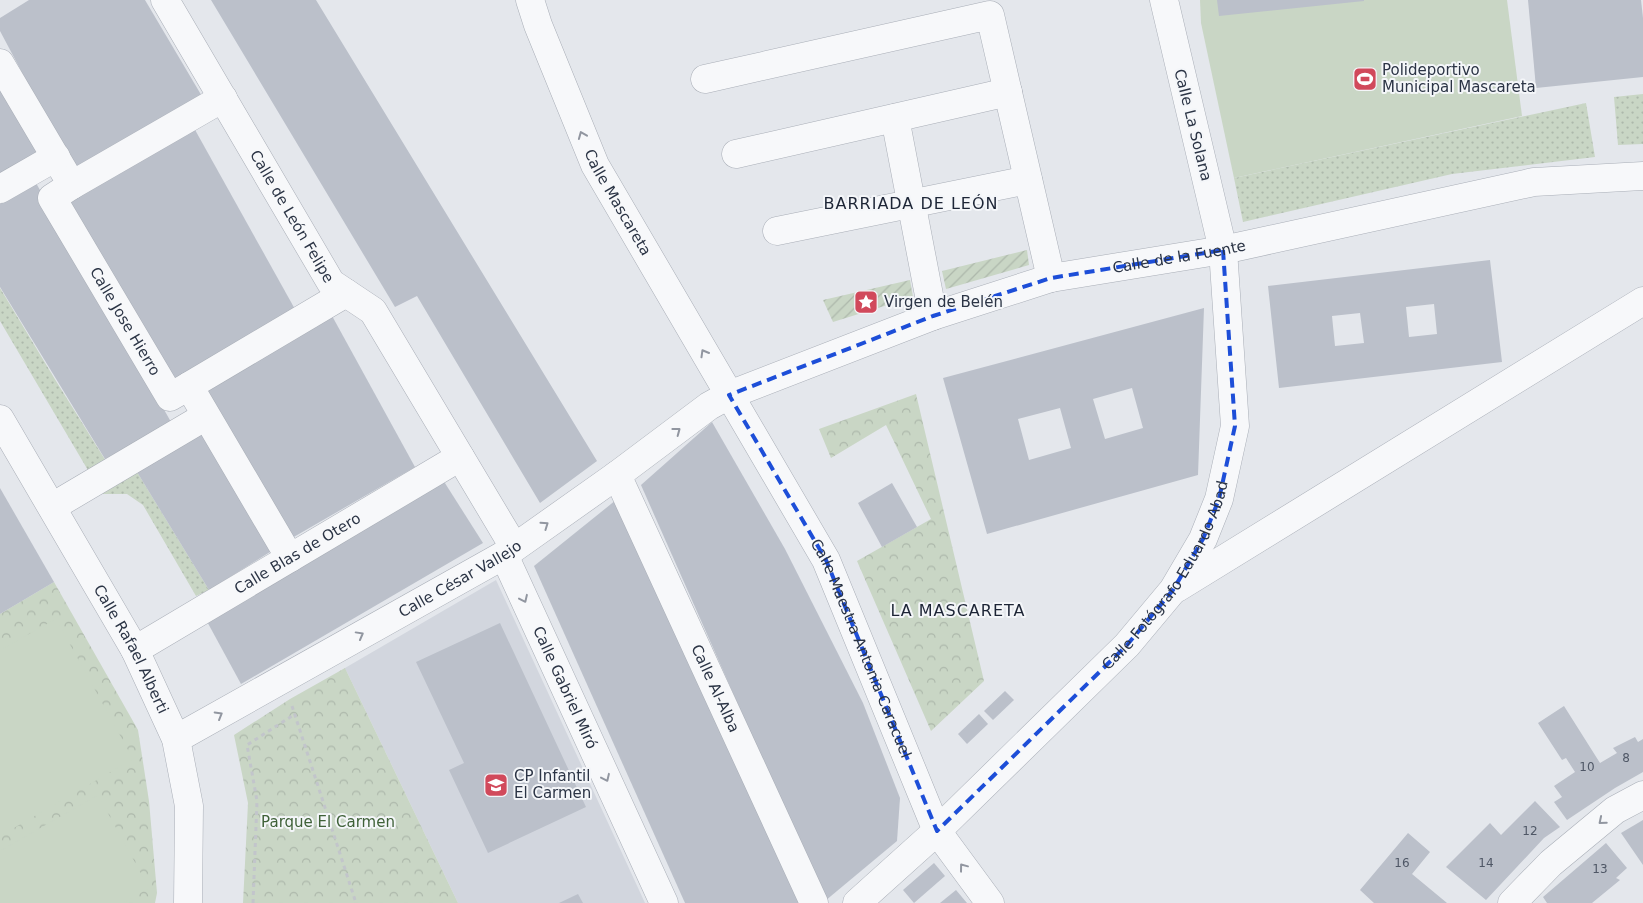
<svg xmlns="http://www.w3.org/2000/svg" width="1643" height="903" viewBox="0 0 1643 903" font-family="'DejaVu Sans',sans-serif">
<style>
.built{fill:#d2d6de}
.grass{fill:url(#grass-dots)}
.park{fill:url(#park-crowns)}
.garden{fill:url(#garden-furrows)}
.pitch{fill:#c9d6c5}
.building{fill:#bbc0ca;fill-rule:evenodd}
.lines{fill:none;stroke-linecap:round;stroke-linejoin:round}
.street-casing{stroke:#a9aeb7;stroke-width:29}
.path{stroke:#c2c5cb;stroke-width:3;stroke-dasharray:4 4;stroke-linecap:butt}
.street{stroke:#f7f8fa;stroke-width:28}
.oneway{stroke:#9196a0}
.marked{fill:none;stroke:#1d4ed8;stroke-width:4;stroke-dasharray:10 6;stroke-linejoin:round}
.labels{text-anchor:middle;dominant-baseline:central;stroke-width:4;stroke-linejoin:round;paint-order:stroke}
.number-label{font-size:12px;fill:#4f5766}
.poi-label{font-size:15px;fill:#2b3445;stroke:#f4f6f9;text-anchor:start}
.street-label{font-size:15px;fill:#2b3445;stroke:#f4f6f9}
.park-label{font-size:15px;fill:#3f6138;stroke:#f4f6f9}
.neighbourhood-label{font-size:16px;letter-spacing:1px;fill:#1d2536;stroke:#f4f6f9}
</style>
<defs>
<pattern id="grass-dots" width="8" height="8" patternUnits="userSpaceOnUse" patternTransform="scale(1.25)"><rect width="8" height="8" fill="#c9d6c5"/><path d="M2 2h.1M6 6h.1" fill="none" stroke="#adb8ab" stroke-width="1.8" stroke-linecap="round"/></pattern>
<pattern id="park-crowns" width="20" height="18" patternUnits="userSpaceOnUse" patternTransform="scale(1.25)"><rect width="20" height="18" fill="#c9d6c5"/><path d="M2 6a3 3 0 1 1 6 0M12 15a3 3 0 1 1 6 0" fill="none" stroke="#adb8ab"/></pattern>
<pattern id="garden-furrows" width="10" height="10" patternUnits="userSpaceOnUse" patternTransform="scale(1.25)"><rect width="10" height="10" fill="#c9d6c5"/><path d="M-1 1l2-2M0 10L10 0M9 11l2-2" fill="none" stroke="#adb8ab"/></pattern>
</defs>
<rect width="100%" height="100%" fill="#e4e7ec"/>
<path class="built" d="M496,580l149,323h-187l-113,-235z"/>
<g class="grass">
<path d="M1643,94v50l-25,1 -4,-48z"/>
<path d="M1586,103l9,54 -143,17 -209,48 -9,-44z"/>
<path d="M0,288l56,93 63,101 18,-10 72,118 -13,6 -53,-91 -16,-11h-25l-102,-173z"/>
</g>
<g class="park">
<path d="M916,394l68,287 -53,50 -74,-170 74,-42 -45,-94 -55,33 -12,-29z"/>
<path d="M54,582l84,148 11,71 8,92 -2,10h-155v-289z"/>
<path d="M345,668l113,235h-215l5,-100 -14,-68 56,-36z"/>
</g>
<g class="garden">
<path d="M1027,250l2,15 -83,24 -4,-18z"/>
<path d="M910,280l3,17 -80,25 -10,-22z"/>
</g>
<g class="pitch">
<path d="M1200,0h307l15,116 -288,62 -33,-155z"/>
<path d="M56,619l77,140 -133,77v-186z"/>
<path d="M98,795l51,93 -26,15h-123v-52z"/>
</g>
<g class="building">
<path d="M29,0h116l58,98 -127,76 -76,-143v-13z"/>
<path d="M211,0h105l281,461 -57,42 -123,-207 -22,11z"/>
<path d="M1217,0h147v1l-145,15z"/>
<path d="M1528,0h113l2,18v59l-107,11z"/>
<path d="M0,81l40,70 -40,23z"/>
<path d="M194,128l102,183 -120,69 -108,-181z"/>
<path d="M36,183l135,239 -66,37 -105,-172v-83z"/>
<path d="M1490,260l12,102 -223,26 -11,-102zM1434,304l3,30 -28,3 -3,-30zM1360,313l4,30 -29,3 -3,-30z"/>
<path d="M1204,308l-6,167 -211,59 -44,-156zM1132,388l11,40 -38,11 -12,-40zM1060,408l11,40 -42,12 -11,-41z"/>
<path d="M331,314l84,153 -123,71 -88,-147z"/>
<path d="M712,422l73,127 78,154 37,95 -3,43 -72,60 -184,-416z"/>
<path d="M208,429l70,118 -69,43 -72,-118z"/>
<path d="M443,480l40,63 -242,141 -37,-68z"/>
<path d="M892,483l25,44 -35,20 -24,-44z"/>
<path d="M0,488l54,94 -54,32z"/>
<path d="M616,500l183,403h-114l-151,-337z"/>
<path d="M500,623l86,184 -98,46 -39,-83 15,-7 -48,-101z"/>
<path d="M1005,691l9,9 -21,20 -9,-9z"/>
<path d="M1564,706l36,57 17,-10 -4,-5 22,-11 3,5 5,-3v33l-28,16 -48,32 -13,-18 8,-5 -8,-11 21,-14 -9,-14 -4,2 -24,-37z"/>
<path d="M979,714l9,10 -21,20 -9,-10z"/>
<path d="M1535,801l25,26 -16,11 -58,62 -40,-33 44,-44 11,12z"/>
<path d="M1643,820v45l-22,-32z"/>
<path d="M1408,833l22,19 -18,22 35,29h-73l-14,-13z"/>
<path d="M1606,843l21,25 -11,10 4,2 -28,23h-45l-4,-6z"/>
<path d="M934,863l11,13 -31,27 -11,-13z"/>
<path d="M956,890l11,13h-27z"/>
<path d="M578,894l5,9h-24z"/>
</g>
<g class="lines">
<g class="street-casing">
<g id="street">
<path id="s1" d="M165,0l166,283 42,28 141,236"/>
<path id="s2" d="M530,0l8,25 57,140 231,395 111,271 53,72"/>
<path id="s3" d="M0,63l72,122 -20,13 118,199 19,-11 101,172"/>
<path d="M705,79l285,-64 61,263"/>
<path d="M895,118l38,198"/>
<path d="M736,154l272,-62"/>
<path d="M72,185l151,-87"/>
<path d="M0,189l56,-32"/>
<path d="M777,231l251,-51"/>
<path d="M189,386l157,-93"/>
<path id="s4" d="M0,419l135,231 41,89 13,67 -1,97"/>
<path id="s5" d="M617,475l197,428"/>
<path d="M52,507l154,-91"/>
<path id="s6" d="M504,555l160,348"/>
<path d="M1177,588l466,-287"/>
<path id="s7" d="M135,650l325,-193"/>
<path id="s8" d="M176,739l328,-184 113,-80 92,-69 20,-11 204,-79 118,-38 172,-28 311,-68 109,-6"/>
<path id="s9" d="M857,903l80,-72 190,-186 46,-55 30,-51 16,-40 16,-73 -12,-176 -59,-250"/>
<path d="M1512,903l39,-40 64,-53 28,-15"/>
</g>
</g>
<g class="path">
<path d="M292,706l64,197"/>
<path d="M253,903l4,-102 -10,-56 48,-31"/>
</g>
<use href="#street" class="street"/>
</g>
<defs><path id="oneway-chevron" d="M-2-3.5L2.5 0L-2 3.5" fill="none" stroke-width="1.6" stroke-linecap="round" stroke-linejoin="round" transform="scale(1.25)"/></defs>
<g class="oneway">
<use href="#oneway-chevron" transform="translate(582 135) rotate(-112)"/>
<use href="#oneway-chevron" transform="translate(704 353) rotate(-120)"/>
<use href="#oneway-chevron" transform="translate(677 431) rotate(-37)"/>
<use href="#oneway-chevron" transform="translate(545 525) rotate(-35)"/>
<use href="#oneway-chevron" transform="translate(524 599) rotate(65)"/>
<use href="#oneway-chevron" transform="translate(360 635) rotate(-29)"/>
<use href="#oneway-chevron" transform="translate(219 715) rotate(-30)"/>
<use href="#oneway-chevron" transform="translate(606 778) rotate(65)"/>
<use href="#oneway-chevron" transform="translate(1602 821) rotate(140)"/>
<use href="#oneway-chevron" transform="translate(963 867) rotate(-127)"/>
</g>
<path class="marked" d="M1223,250l12,176 -16,73 -16,40 -30,51 -46,55 -190,186 -111,-271 -97,-165 204,-79 118,-38z"/>
<defs>
<g id="stadium-square" transform="scale(1.25)"><rect x="-9" y="-9" width="18" height="18" rx="4" fill="#d1495b" stroke="#f4f6f9"/><path d="M0-5a6.5 5 0 1 0 0 10a6.5 5 0 1 0 0-10ZM-3.5-1.8h7v3.6h-7Z" fill="#fff"/></g>
<g id="sight-square" transform="scale(1.25)"><rect x="-9" y="-9" width="18" height="18" rx="4" fill="#d1495b" stroke="#f4f6f9"/><path d="M0-6L1.8-2.2L6-1.7L2.9 1.2L3.7 5.4L0 3.3L-3.7 5.4L-2.9 1.2L-6-1.7L-1.8-2.2Z" fill="#fff"/></g>
<g id="school-square" transform="scale(1.25)"><rect x="-9" y="-9" width="18" height="18" rx="4" fill="#d1495b" stroke="#f4f6f9"/><path d="M0-5L7-2L0 1L-7-2ZM-4 1L0 2.5L4 1V4Q0 6-4 4Z" fill="#fff"/></g>
</defs>
<g fill-rule="evenodd">
<use href="#stadium-square" x="1365" y="79"/>
<use href="#sight-square" x="866" y="302"/>
<use href="#school-square" x="496" y="785"/>
</g>
<g class="labels">
<g class="number-label">
<text x="1626" y="758">8</text>
<text x="1587" y="767">10</text>
<text x="1530" y="831">12</text>
<text x="1402" y="863">16</text>
<text x="1486" y="863">14</text>
<text x="1600" y="869">13</text>
</g>
<g class="poi-label">
<text x="1382" y="70">Polideportivo<tspan x="1382" dy="17">Municipal Mascareta</tspan></text>
<text x="884" y="302">Virgen de Belén</text>
<text x="514" y="776">CP Infantil<tspan x="514" dy="17">El Carmen</tspan></text>
</g>
<g class="street-label">
<text transform="translate(1193 125) rotate(76)">Calle La Solana</text>
<text stroke="none"><textPath href="#s2" startOffset="221">Calle Mascareta</textPath></text>
<text stroke="none"><textPath href="#s1" startOffset="251">Calle de León Felipe</textPath></text>
<text stroke="none"><textPath href="#s8" startOffset="1125">Calle de la Fuente</textPath></text>
<text stroke="none"><textPath href="#s3" startOffset="309">Calle Jose Hierro</textPath></text>
<text stroke="none"><textPath href="#s7" startOffset="189">Calle Blas de Otero</textPath></text>
<text stroke="none"><textPath href="#s9" startOffset="454">Calle Fotógrafo Eduardo Abad</textPath></text>
<text stroke="none"><textPath href="#s8" startOffset="326">Calle César Vallejo</textPath></text>
<text stroke="none"><textPath href="#s2" startOffset="730">Calle Maestra Antonia Caracuel</textPath></text>
<text stroke="none"><textPath href="#s4" startOffset="265">Calle Rafael Alberti</textPath></text>
<text stroke="none"><textPath href="#s6" startOffset="146">Calle Gabriel Miró</textPath></text>
<text stroke="none"><textPath href="#s5" startOffset="235">Calle Al-Alba</textPath></text>
</g>
<g class="park-label">
<text x="328" y="822">Parque El Carmen</text>
</g>
<g class="neighbourhood-label">
<text x="911" y="203">BARRIADA DE LEÓN</text>
<text x="958" y="610">LA MASCARETA</text>
</g>
</g>
</svg>
